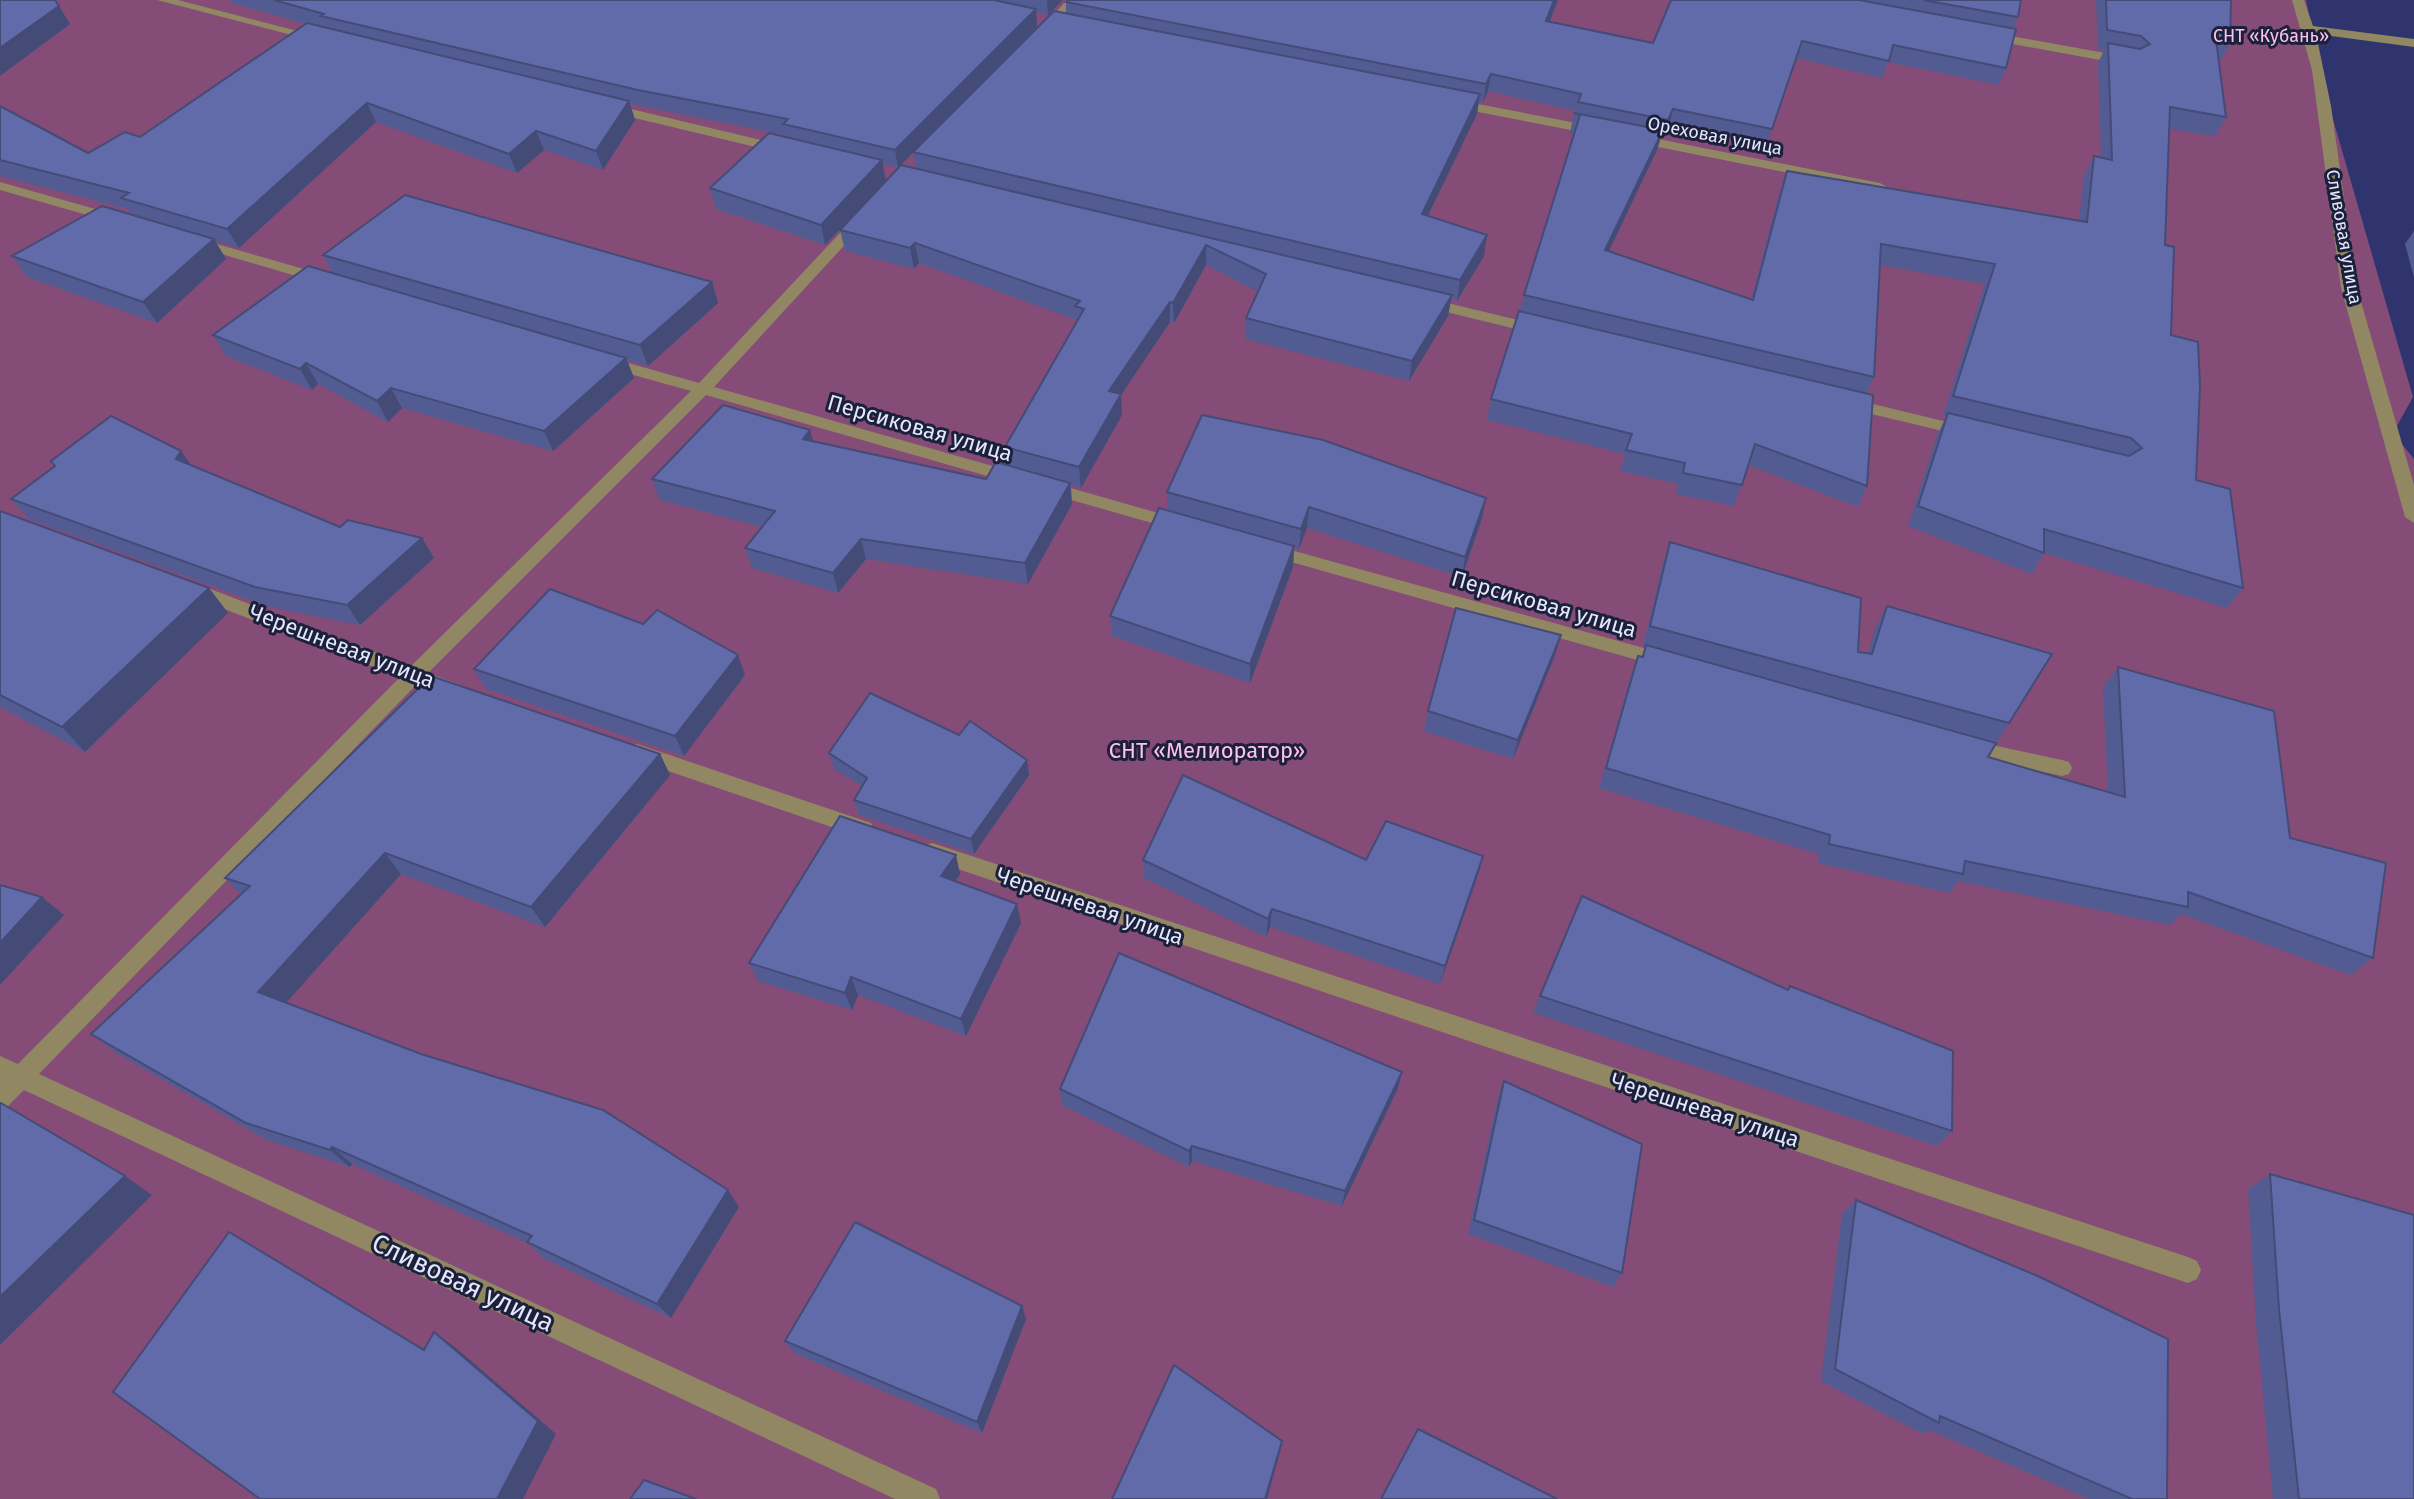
<svg xmlns="http://www.w3.org/2000/svg" width="2414" height="1499" viewBox="0 0 2414 1499" font-family="'Fira Sans',sans-serif">
<style>
.green{fill:#844c77}
.lines{fill:none;stroke-linecap:round;stroke-linejoin:round}
.minor{fill:#918863;fill-rule:evenodd}
.wall{fill:#535c92}
.shaded-wall{fill:#444b77}
.building{fill:#616baa;stroke:#444b77;stroke-width:2}
.labels{text-anchor:middle;dominant-baseline:central;stroke-width:6;stroke-linejoin:round;paint-order:stroke}
.far-park-label{font-size:18px;fill:#fdc1ee;stroke:#1c203a}
.far-street-label{font-size:18px;fill:#e2e7fd;stroke:#1c203a}
.street-label{font-size:22px;fill:#e2e7fd;stroke:#1c203a}
.park-label{font-size:22px;fill:#fdc1ee;stroke:#1c203a}
.near-street-label{font-size:26px;fill:#e2e7fd;stroke:#1c203a}
</style>
<rect width="100%" height="100%" fill="#2f346e"/>
<path class="green" d="M0,0h2306l16,81 91,316 -20,36 21,26v1040h-2414z"/>
<g class="lines">
<g class="minor">
<path d="M157,0h21l147,38 -6,4z"/>
<path d="M1067,0h13l-32,35h-8v-6z"/>
<path d="M2292,0h12l9,26 101,13v8l-98,-13 15,72 26,182 57,197v38l-9,-6 -64,-229 -29,-218z"/>
<path d="M1989,32l138,25 6,4 -6,4 -142,-26 -2,-3z"/>
<path d="M1452,99l145,28 7,4 -7,4 -150,-29v-6z"/>
<path d="M606,103l184,44 2,3 -7,4 -184,-44 -2,-3z"/>
<path d="M1633,134l247,49 7,4 -7,4 -252,-50 -2,-3z"/>
<path d="M0,182l120,34 2,3 -7,4 -115,-33z"/>
<path d="M859,217l5,1v6l-150,163 307,87 3,4 -3,4 -6,2 -309,-89 -278,278 30,11 3,5 -3,5 -7,2 -34,-12 -378,390 897,415 4,10h-45l-871,-409 -16,16 -8,3v-53l18,8 382,-387 -212,-82 -3,-5 3,-5h12l211,81 280,-275 -90,-25v-8l6,-1 92,26 155,-165z"/>
<path d="M196,238l132,38 3,3 -8,5 -132,-39 -2,-3z"/>
<path d="M1423,297l123,30 2,3 -8,5 -122,-30v-6z"/>
<path d="M1848,398l120,29 8,5 -8,5 -126,-30v-8z"/>
<path d="M1046,481l140,40 3,4 -9,6 -140,-40 -3,-4z"/>
<path d="M1269,544l400,111 10,7 -10,7 -406,-115 -3,-4z"/>
<path d="M1965,739l97,21 7,2 3,6 -3,6 -7,2 -97,-21 -7,-2 -3,-6 3,-6z"/>
<path d="M637,744l234,79 3,6 -3,6 -7,3 -234,-80 -3,-6 3,-6z"/>
<path d="M932,843l1256,414 9,4 4,9 -4,9 -9,4 -1263,-425 -4,-6 4,-6z"/>
</g>
</g>
<g class="wall">
<path d="M230,0h833l-15,15 -12,-3 1,14 -139,142 -15,-4 -58,81 -109,-36 -6,-21 76,-51v-2l-156,-31 5,16 -32,50 -59,-20 -27,23 -141,-51 -137,126 -24,-7 11,18 -69,64 -130,-46 -15,-21 119,-41 -3,-6 -128,-33v-70l88,47 52,-16 166,-113 -74,-21z"/>
<path d="M1558,0l-8,21 103,22 18,-43h350l-3,17 -5,12 -7,39 -7,17 -111,-23 -6,16 -86,-20 -30,88 -97,-20 -5,11h-3l-4,13 -48,101 142,49 29,-109 7,-20 292,49 5,-44 10,-20 7,2 -3,-95 6,-13 -6,-1 -2,-49h135l-1,43 -10,19h-1l7,55 -11,19 -46,-7 -4,116 6,90 25,145 47,108 -16,20 -183,-55 -12,21 -124,-48 30,-93 8,-16 -3,-1 42,-132 -105,-19 -6,112 -7,16v93l-9,21 -110,-42 -14,41 -58,-12 2,-10 -58,-13 5,-17 -138,-34 4,-21 29,-88 4,-16 50,-161 -4,-1 4,-20h2v-2l-88,-20 -5,11 -4,-1 -2,13 -49,102 56,40 -27,45 -6,-2 -3,17 -39,65 -164,-42 1,-21 12,-26 -52,-27 -32,58 -4,-1 -49,73 1,20 -41,73 -10,-3 1,19 -44,80 -162,-25 -28,34 -86,-25 -7,-20 17,-21 -102,-27 -8,-21 161,-37 173,37 21,-14 -2,-18 72,-127 -158,-57 -5,6 -69,-18 -5,-21 76,-62 -3,-16 153,-139v-11z"/>
<path d="M2414,231v46l-9,-33z"/>
<path d="M323,255l389,27 6,21 -70,63 -21,-6 7,18 -81,73 -151,-43 -14,14 -70,-38 -6,6 -86,-34 -13,-21 120,-62z"/>
<path d="M181,451l10,15 149,61 82,11 12,20 -74,67 -90,-18 -241,-88 -18,-20z"/>
<path d="M1167,492l315,26 -20,59 -155,-49 -8,21 -5,-1 -1,19 -43,116 -138,-47 -2,-20 57,-106z"/>
<path d="M0,511l209,77 19,25 -143,139 -85,-45z"/>
<path d="M1670,542l188,110 10,2 8,-28 11,-20 122,117 -21,34 120,35 -5,-105 15,-20 172,171 83,120 -22,17 -170,-61 -11,11 -212,-44 -8,12 -132,-30 1,-9 -220,-66 32,-112 7,-20 4,1 3,-11h-2l20,-83z"/>
<path d="M643,624l102,51 -61,81 -198,-67 -12,-20z"/>
<path d="M1561,635l-6,20 -42,104 -89,-28 4,-20z"/>
<path d="M959,735l68,25 2,15 -55,79 -115,-39 -5,-15 8,-14 -28,-17 -5,-16z"/>
<path d="M660,754l10,21 -125,152 -144,-53 -116,129 454,204 -68,111 -128,-60 -15,-15 -176,-79 -2,3 -83,-27 -152,-88 -24,-18 150,-139 -16,-17z"/>
<path d="M1143,860h223l112,15 -38,109 -170,-57 -4,10 -122,-59z"/>
<path d="M960,874l-5,8 62,22 4,19 -55,113 -108,-41 -6,15 -94,-29 -9,-18z"/>
<path d="M1790,986l162,145 -15,15 -404,-133 7,-17 247,-6z"/>
<path d="M1402,1072l-4,16 -56,118 -150,-45 -3,6 -127,-62 -2,-16z"/>
<path d="M1504,1081l118,192 -9,14 -145,-53 30,-137z"/>
<path d="M2270,1174l144,325h-141l-17,-177 -8,-133z"/>
<path d="M1856,1200l311,299h-78l-160,-69 -6,4 -102,-53 21,-167z"/>
<path d="M1022,1306l4,13 -44,114 -188,-80 -9,-12z"/>
</g>
<g class="shaded-wall">
<path d="M1047,0h16l-15,15z"/>
<path d="M1554,0h4l-15,38 3,-17z"/>
<path d="M59,6l11,18 -70,52v-28z"/>
<path d="M1036,9l1,17 -139,142 -3,-18z"/>
<path d="M1491,74l-3,17 -5,11 3,-18z"/>
<path d="M1480,94l-3,20 -58,120 3,-20z"/>
<path d="M629,101l6,19 -32,50 -7,-19z"/>
<path d="M367,103l9,19 -137,126 -12,-19z"/>
<path d="M1673,109l-4,17 -5,11 4,-17z"/>
<path d="M1663,130l-6,20 -57,120 5,-20z"/>
<path d="M536,131l8,19 -27,23 -8,-19z"/>
<path d="M882,160l4,21 -61,64 -4,-20z"/>
<path d="M1487,235l-3,21 -27,45 3,-21z"/>
<path d="M214,239l12,20 -69,64 -14,-21z"/>
<path d="M915,243l4,20 -5,6 -4,-21z"/>
<path d="M1206,245v20l-32,58 -1,-20z"/>
<path d="M712,282l6,21 -70,63 -8,-21z"/>
<path d="M1452,295l-4,21 -39,65 3,-20z"/>
<path d="M1170,302v20l-49,73 1,20 -41,73 -2,-21 30,-76z"/>
<path d="M626,358l8,20 -81,73 -9,-20z"/>
<path d="M306,363l12,21 -6,6 -12,-21z"/>
<path d="M391,388l11,20 -14,14 -11,-21z"/>
<path d="M810,430l6,21 -13,-12z"/>
<path d="M181,451l15,21 -20,-13z"/>
<path d="M1070,483l2,21 -44,80 -3,-21z"/>
<path d="M1486,498l-4,20 -20,59 3,-20z"/>
<path d="M1309,507l-2,21 -8,21 2,-20z"/>
<path d="M422,538l12,20 -74,67 -13,-20z"/>
<path d="M861,539l5,20 -28,34 -5,-20z"/>
<path d="M1294,546l-1,21 -43,116v-19z"/>
<path d="M209,588l19,25 -143,139 -23,-25z"/>
<path d="M1561,635l-6,20 -42,104 5,-19z"/>
<path d="M738,655l7,20 -61,81 -9,-20z"/>
<path d="M660,754l10,21 -125,152 -14,-20z"/>
<path d="M1027,760l2,15 -55,79 -3,-15z"/>
<path d="M385,853l16,21 -123,138 -20,-20z"/>
<path d="M956,855l4,19 -15,21 -4,-19z"/>
<path d="M1483,856l-5,19 -38,109 5,-18z"/>
<path d="M42,897l22,18 -64,70v-42z"/>
<path d="M1017,904l4,19 -55,113 -5,-17z"/>
<path d="M1272,909l-2,18 -4,10 2,-18z"/>
<path d="M851,977l7,18 -6,15 -7,-17z"/>
<path d="M1402,1072l-4,16 -56,118 3,-15z"/>
<path d="M1192,1146v15l-3,6v-16z"/>
<path d="M332,1147l20,17 -2,3 -20,-17z"/>
<path d="M125,1176l27,19 -152,150v-48z"/>
<path d="M728,1190l11,17 -68,111 -14,-14z"/>
<path d="M1022,1306l4,13 -44,114 -5,-11z"/>
<path d="M434,1332l21,15 101,87 -33,65h-26z"/>
<path d="M1282,1441l-2,11 -13,47h-2z"/>
</g>
<g class="building">
<path d="M0,0h55l4,6 -59,42z"/>
<path d="M274,0h720l42,9 -141,141 -112,-26 5,-5 -150,-29 -317,-74 3,-2z"/>
<path d="M1068,0h486l-8,21 107,22 18,-43h188l157,29 -10,39 -113,-23 -4,16 -87,-20 -30,88 -99,-20 -5,11 -90,-18 3,-8 -90,-20 -5,10 -420,-82z"/>
<path d="M1923,0h98l-3,17z"/>
<path d="M2106,0h125l-1,43 -14,-3 10,77 -56,-10 -5,138 9,2 -3,88 27,7 2,44 -4,94 34,9 13,99 -199,-59v24l-126,-47 30,-93 181,43 13,-8 -11,-10 -178,-42 42,-132 -114,-20 -7,133 -350,-82 56,-180 -6,-2 89,17 -58,120 148,50 34,-129 300,51 7,-66 18,4 -4,-117 32,6 10,-5 -9,-8 -34,-6z"/>
<path d="M1054,11l426,83 -58,120 65,21 -27,45 -547,-128z"/>
<path d="M307,23l322,78 -33,50 -60,-20 -27,23 -142,-51 -140,126 -106,-31 8,-5 -129,-33v-54l88,47 37,-21 15,5z"/>
<path d="M769,133l113,27 -61,65 -111,-37z"/>
<path d="M901,165l551,130 -40,66 -166,-43 20,-44 -60,-29 -33,58 -3,-1 -61,89 12,3 -42,73 -74,-20 79,-138 -9,-3 5,-5 -165,-58 -5,5 -70,-18z"/>
<path d="M405,195l307,87 -72,63 -317,-90z"/>
<path d="M102,206l112,33 -71,63 -131,-46z"/>
<path d="M308,266l318,92 -82,73 -153,-43 -14,13 -71,-38 -6,6 -87,-34z"/>
<path d="M1519,311l354,84 -6,91 -112,-42 -13,41 -59,-12 2,-10 -59,-13 6,-16 -141,-35z"/>
<path d="M723,405l87,25 -7,9 183,40 10,-17 74,21 -45,80 -164,-24 -28,34 -88,-25 30,-37 -123,-32z"/>
<path d="M1202,415l121,25 163,58 -21,59 -156,-50 -8,22 -134,-37z"/>
<path d="M111,416l70,35 -5,8 164,68 8,-7 74,18 -75,67 -92,-18 -244,-88 44,-33 -4,-5z"/>
<path d="M1159,508l135,38 -44,118 -140,-48z"/>
<path d="M0,511l209,77 -147,139 -62,-32z"/>
<path d="M1670,542l191,56 -3,54 14,2 15,-48 165,48 -43,69 -359,-97z"/>
<path d="M550,589l93,35 14,-14 81,45 -63,81 -201,-67z"/>
<path d="M1456,608l105,27 -43,105 -90,-29z"/>
<path d="M1646,645l350,98 -8,14 137,40 -7,-130 156,44 16,127 96,25 -13,95 -185,-66v15l-223,-46 -2,13 -134,-30 1,-9 -224,-67 32,-112 5,1z"/>
<path d="M431,676l229,78 -129,153 -146,-54 -127,139 163,62 182,56 125,80 -71,114 -130,-62 5,-6 -200,-89 -2,3 -84,-27 -155,-89 159,-148 -25,-8z"/>
<path d="M870,693l89,42 11,-14 57,39 -56,79 -117,-39 13,-22 -38,-25z"/>
<path d="M1183,775l183,85 20,-39 97,35 -38,110 -173,-57 -4,10 -125,-59z"/>
<path d="M840,816l116,39 -15,21 76,28 -56,115 -110,-42 -6,16 -96,-30z"/>
<path d="M0,885l42,12 -42,46z"/>
<path d="M1582,896l206,94 2,-4 163,65 -1,80 -412,-135z"/>
<path d="M1119,953l283,119 -57,119 -153,-45 -3,5 -129,-62z"/>
<path d="M1504,1081l138,63 -20,129 -148,-53z"/>
<path d="M1,1103l124,73 -125,121v-193z"/>
<path d="M2270,1174l144,41v284h-115l-20,-190z"/>
<path d="M1856,1200l184,77 128,62 -1,160h-35l-192,-83 -1,7 -104,-54z"/>
<path d="M855,1222l167,84 -45,116 -192,-81z"/>
<path d="M229,1232l195,118 10,-18 104,89 -41,78h-237l-147,-107z"/>
<path d="M1174,1365l108,76 -17,58h-153z"/>
<path d="M1418,1429l139,70h-176z"/>
<path d="M644,1480l52,19h-66z"/>
</g>
<g class="labels">
<g class="far-park-label">
<text x="2271" y="36">СНТ «Кубань»</text>
</g>
<g class="far-street-label">
<text transform="translate(1715 136) rotate(11)">Ореховая улица</text>
<text transform="translate(2344 237) rotate(80)">Сливовая улица</text>
</g>
<g class="street-label">
<text transform="translate(920 428) rotate(16)">Персиковая улица</text>
<text transform="translate(1544 604) rotate(16)">Персиковая улица</text>
<text transform="translate(342 646) rotate(21)">Черешневая улица</text>
<text transform="translate(1090 906) rotate(19)">Черешневая улица</text>
<text transform="translate(1705 1110) rotate(18)">Черешневая улица</text>
</g>
<g class="park-label">
<text x="1207" y="750">СНТ «Мелиоратор»</text>
</g>
<g class="near-street-label">
<text transform="translate(463 1283) rotate(25)">Сливовая улица</text>
</g>
</g>
</svg>
